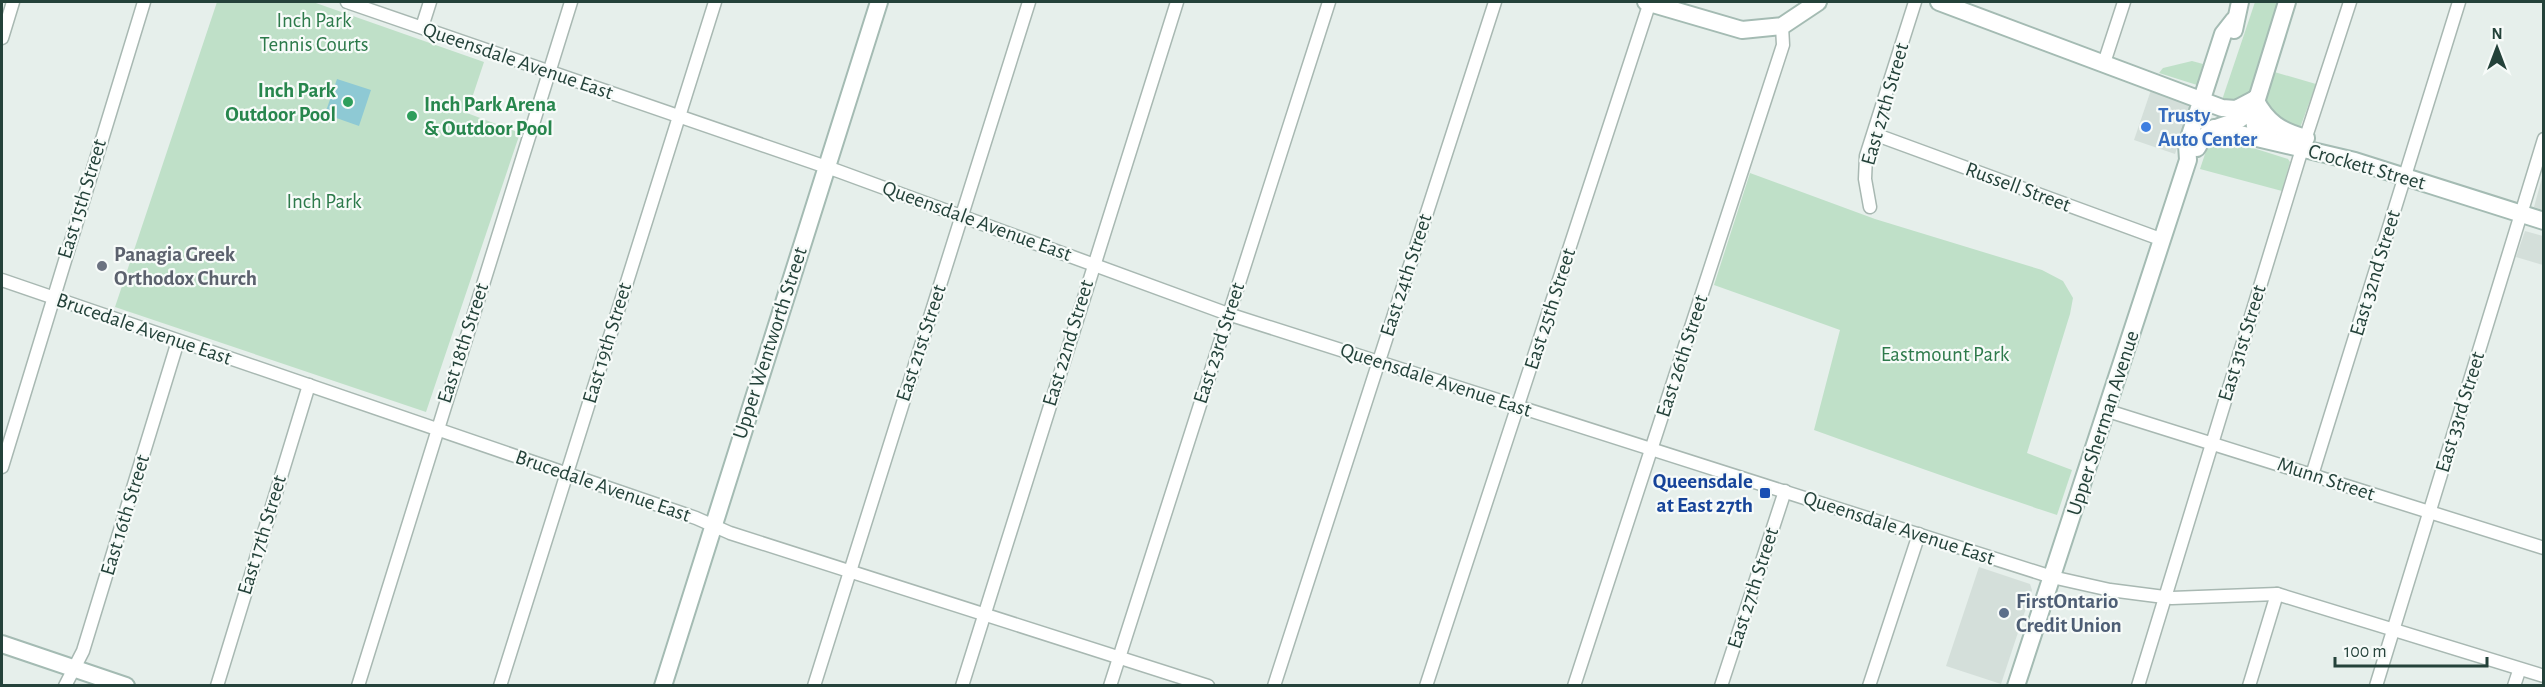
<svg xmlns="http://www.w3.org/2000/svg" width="2545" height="687" viewBox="0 0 2545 687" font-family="'Alegreya Sans',sans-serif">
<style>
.built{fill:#d4dfda}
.green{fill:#bfe0c8}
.water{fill:#8ec9d4}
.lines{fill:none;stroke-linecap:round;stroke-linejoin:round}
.street-casing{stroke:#a8b8b2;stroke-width:15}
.secondary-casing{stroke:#a4bbb3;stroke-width:20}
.street{stroke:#fff;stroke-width:12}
.secondary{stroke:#fff;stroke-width:16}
.leisure-dot{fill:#2e9e5b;stroke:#f7fbf9;stroke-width:2}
.shop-dot{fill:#3f7fe0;stroke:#f7fbf9;stroke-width:2}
.worship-dot{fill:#6b7280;stroke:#f7fbf9;stroke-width:2}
.transit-dot{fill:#1a4fb4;stroke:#f7fbf9;stroke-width:2}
.service-dot{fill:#5c6f8a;stroke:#f7fbf9;stroke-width:2}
.labels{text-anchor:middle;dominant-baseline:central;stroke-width:4.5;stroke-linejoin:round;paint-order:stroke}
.park-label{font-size:21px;fill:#2d7a4b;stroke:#f7fbf9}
.street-label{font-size:21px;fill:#24423a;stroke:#f7fbf9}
.leisure-label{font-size:21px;font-weight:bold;fill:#27864d;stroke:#f7fbf9;text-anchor:end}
.shop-label{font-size:21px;font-weight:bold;fill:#366cbe;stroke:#f7fbf9;text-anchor:start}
.worship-label{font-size:21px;font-weight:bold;fill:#5b616d;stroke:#f7fbf9;text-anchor:start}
.transit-label{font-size:21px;font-weight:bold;fill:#164399;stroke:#f7fbf9;text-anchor:end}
.service-label{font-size:21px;font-weight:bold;fill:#4e5e75;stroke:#f7fbf9;text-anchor:start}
</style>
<rect width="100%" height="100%" fill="#e6efeb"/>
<g class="built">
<path d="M2151,90l36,13 3,6 -15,45 -41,-14z"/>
<path d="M2543,174l1,36h-1l-9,-3z"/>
<path d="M2525,231l18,5v29l-27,-8z"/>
<path d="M1979,567l51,17 2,6 -31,94 -55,-18z"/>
</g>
<g class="green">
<path d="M217,2h96l171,60 -17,51 53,20 -94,279 -311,-105z"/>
<path d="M2255,2h23l-29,91 -16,10 -11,-3z"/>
<path d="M2192,61l11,3 -6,21 -38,-12 4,-5z"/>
<path d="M2271,71l45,13 -16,44 -22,-4 -14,-24z"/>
<path d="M2215,136l73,23 2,3 -8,29 -82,-22 10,-30z"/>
<path d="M1750,173l125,46 167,51 21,11 10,17 -3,16 -43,139 45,17 -15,45c-82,-27 -162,-56 -243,-85l26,-100 -126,-45z"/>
</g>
<path class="water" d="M337,79l34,11 -12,36 -34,-12z"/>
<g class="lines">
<g class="street-casing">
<g id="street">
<path d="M347,2l491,169 390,143 824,263 58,13 62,8 105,-4 267,82"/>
<path d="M422,27l8,-25"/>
<path d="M2,38l11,-36"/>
<path d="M2104,63l20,-61"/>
<path d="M1874,134l289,106"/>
<path d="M1870,207l-5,-28 1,-23 49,-154"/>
<path d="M2,280l694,238 34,15 478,153"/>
<path d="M2108,411l436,137"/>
<path d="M2,467l142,-465"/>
<path d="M2312,475l147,-473"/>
<path d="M65,686l18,-35 95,-310"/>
<path d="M217,686l92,-301"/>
<path d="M358,686l213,-684"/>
<path d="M500,686l215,-684"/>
<path d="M814,686l215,-684"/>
<path d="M962,686l215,-684"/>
<path d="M1110,686l219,-684"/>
<path d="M1274,686l221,-684"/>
<path d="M1426,686l224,-684"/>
<path d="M1574,686l209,-641 -1,-19"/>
<path d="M1721,686l64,-195"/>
<path d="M1869,686l50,-152"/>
<path d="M2138,686l164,-537 48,-147"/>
<path d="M2249,686l28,-92"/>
<path d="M2376,686l168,-547"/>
<path d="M2514,686l5,-15"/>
</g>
</g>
<g class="secondary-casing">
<g id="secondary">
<path d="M1646,2l96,28 40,-4 36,-24"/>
<path d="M1939,2l283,106 14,1 19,-10"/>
<path d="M2234,30l6,-28"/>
<path d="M2255,99c12,24 26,32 51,39"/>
<path d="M2214,128l141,33 189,60"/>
<path d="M2271,140l-16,-14 -2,-14 34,-110"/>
<path d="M2197,148c16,-33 40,-14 55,-43"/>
<path d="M2,644l124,42"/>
<path d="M663,686l216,-684"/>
<path d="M2016,686l158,-483 14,-43 -1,-16 15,-45 21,-65 11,-14"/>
</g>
</g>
<use href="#street" class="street"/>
<use href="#secondary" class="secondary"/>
</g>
<g class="leisure-dot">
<circle cx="348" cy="102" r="6"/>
<circle cx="412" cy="116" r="6"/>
</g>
<circle class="shop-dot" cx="2146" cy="127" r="6"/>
<circle class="worship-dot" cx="102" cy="266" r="6"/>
<rect class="transit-dot" x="1759" y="487" width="12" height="12" rx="3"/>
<circle class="service-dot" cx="2004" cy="613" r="6"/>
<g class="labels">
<g class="park-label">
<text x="314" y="20">Inch Park<tspan x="314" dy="24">Tennis Courts</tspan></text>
<text x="324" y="201">Inch Park</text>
<text x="1945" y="354">Eastmount Park</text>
</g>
<g class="street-label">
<text transform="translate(518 61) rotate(19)">Queensdale Avenue East</text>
<text transform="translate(1885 104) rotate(-74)">East 27th Street</text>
<text transform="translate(2367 167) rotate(16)">Crockett Street</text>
<text transform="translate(2018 187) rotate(20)">Russell Street</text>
<text transform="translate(82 199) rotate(-73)">East 15th Street</text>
<text transform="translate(977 221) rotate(20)">Queensdale Avenue East</text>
<text transform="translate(2375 273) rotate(-73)">East 32nd Street</text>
<text transform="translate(1406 275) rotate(-72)">East 24th Street</text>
<text transform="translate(1550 309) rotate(-72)">East 25th Street</text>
<text transform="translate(144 329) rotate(19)">Brucedale Avenue East</text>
<text transform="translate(463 343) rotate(-72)">East 18th Street</text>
<text transform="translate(607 343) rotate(-73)">East 19th Street</text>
<text transform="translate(770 343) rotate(-72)">Upper Wentworth Street</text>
<text transform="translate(921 343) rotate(-72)">East 21st Street</text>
<text transform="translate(1068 343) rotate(-73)">East 22nd Street</text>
<text transform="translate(1219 343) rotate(-72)">East 23rd Street</text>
<text transform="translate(2242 343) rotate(-73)">East 31st Street</text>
<text transform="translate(1682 356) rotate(-72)">East 26th Street</text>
<text transform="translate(1436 380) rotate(18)">Queensdale Avenue East</text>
<text transform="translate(2460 412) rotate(-73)">East 33rd Street</text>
<text transform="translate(2103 423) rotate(-72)">Upper Sherman Avenue</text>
<text transform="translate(2326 479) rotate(18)">Munn Street</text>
<text transform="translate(603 486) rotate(19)">Brucedale Avenue East</text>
<text transform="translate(125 515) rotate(-73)">East 16th Street</text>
<text transform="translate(1899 528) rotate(18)">Queensdale Avenue East</text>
<text transform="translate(262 535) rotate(-73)">East 17th Street</text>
<text transform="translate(1753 588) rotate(-72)">East 27th Street</text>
</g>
<g class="leisure-label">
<text x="336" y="90">Inch Park<tspan x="336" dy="24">Outdoor Pool</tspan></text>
<text x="424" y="104" text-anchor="start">Inch Park Arena<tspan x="424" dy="24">&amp; Outdoor Pool</tspan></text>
</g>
<g class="shop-label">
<text x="2158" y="115">Trusty<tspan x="2158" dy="24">Auto Center</tspan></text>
</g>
<g class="worship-label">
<text x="114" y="254">Panagia Greek<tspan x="114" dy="24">Orthodox Church</tspan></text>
</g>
<g class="transit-label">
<text x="1753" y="481">Queensdale<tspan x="1753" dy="24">at East 27th</tspan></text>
</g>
<g class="service-label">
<text x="2016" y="601">FirstOntario<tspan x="2016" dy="24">Credit Union</tspan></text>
</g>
</g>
<rect width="2545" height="687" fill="none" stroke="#24423a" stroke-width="6"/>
<g transform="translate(2497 48)" stroke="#f7fbf9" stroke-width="4.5" paint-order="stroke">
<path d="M0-4.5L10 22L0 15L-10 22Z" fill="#24423a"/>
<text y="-9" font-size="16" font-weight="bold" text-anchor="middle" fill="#24423a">N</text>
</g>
<path d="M2335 657v9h152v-9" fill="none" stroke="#24423a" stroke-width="3"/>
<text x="2344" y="657" font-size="18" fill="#24423a" stroke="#f7fbf9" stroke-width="4.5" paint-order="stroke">100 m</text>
</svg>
